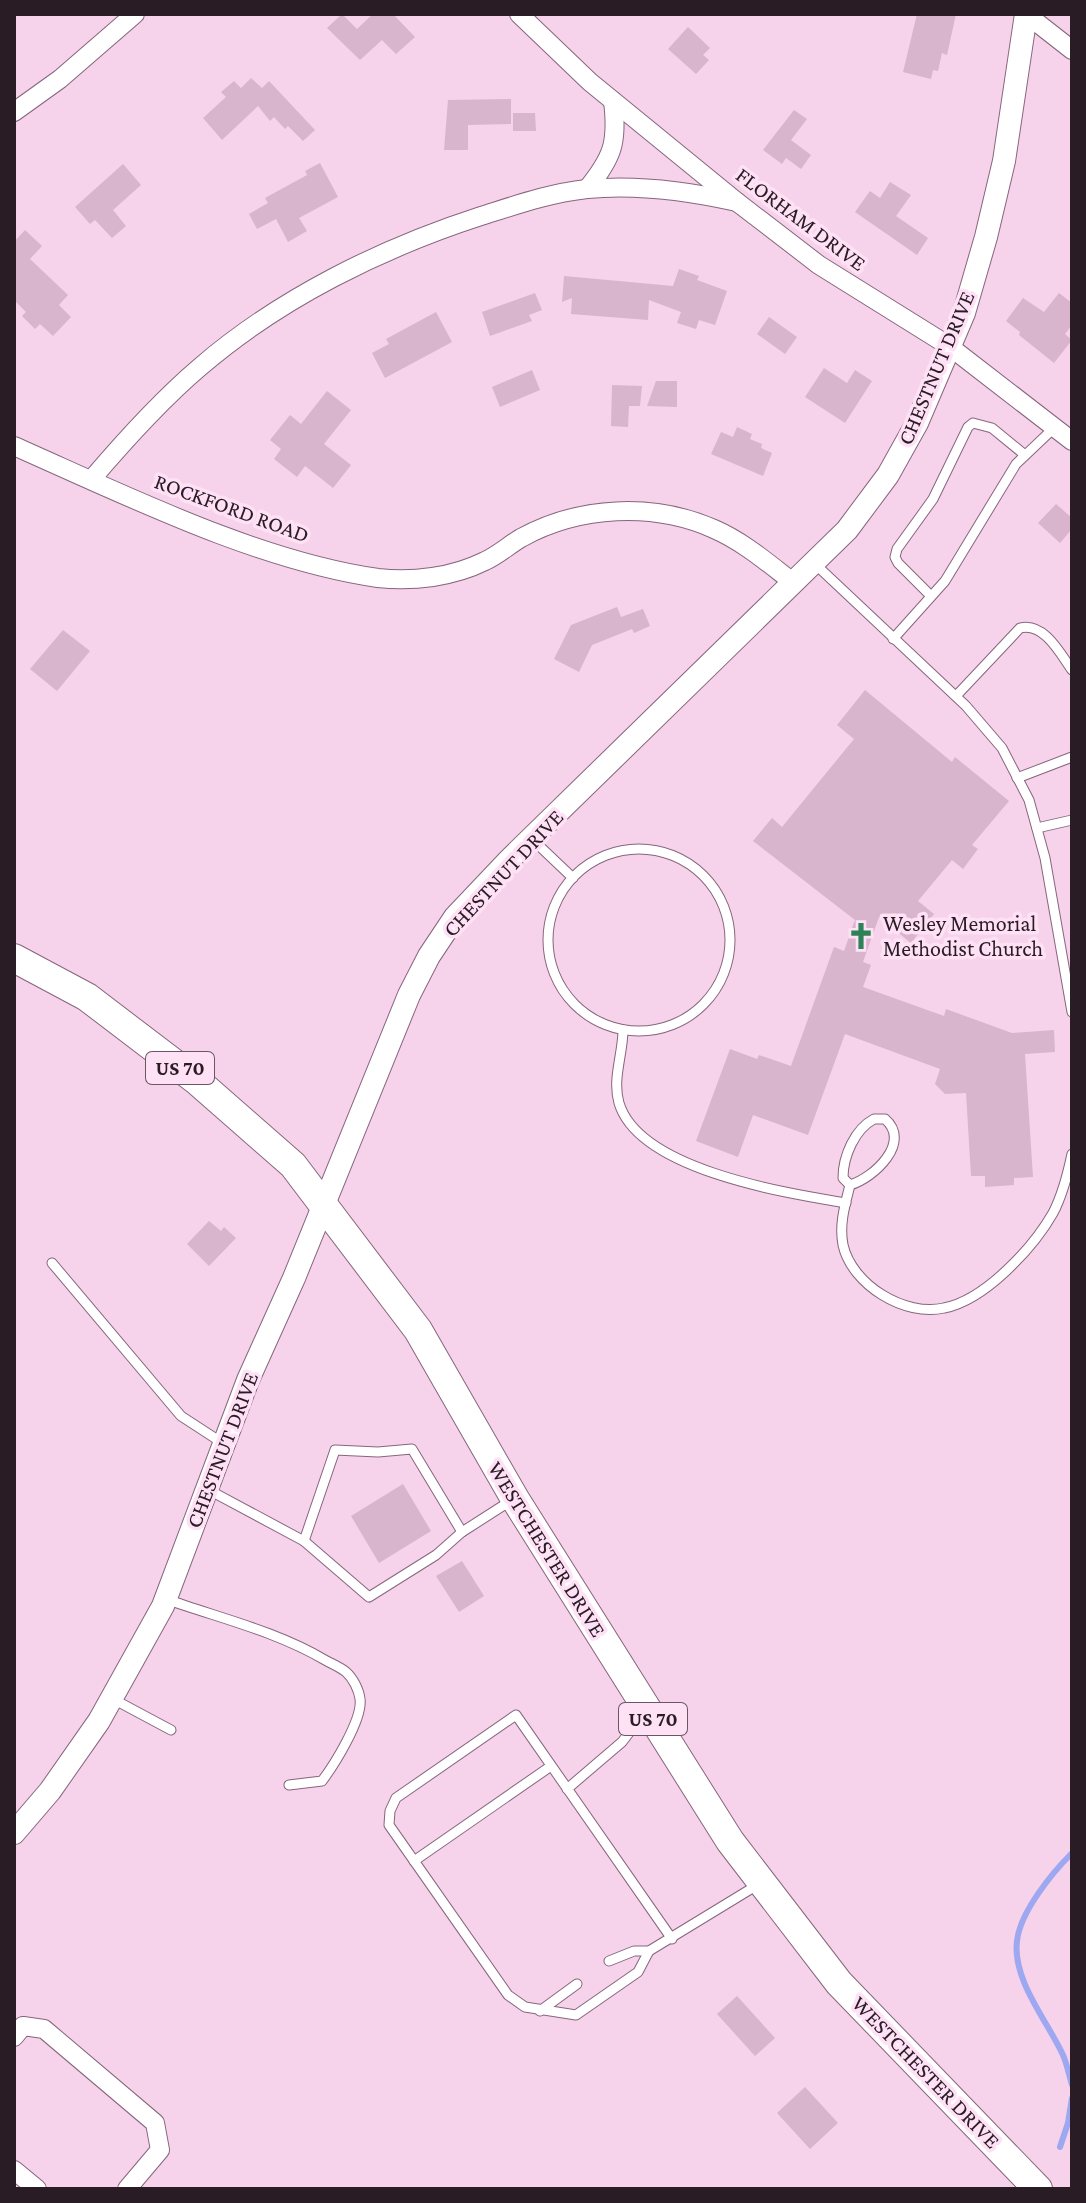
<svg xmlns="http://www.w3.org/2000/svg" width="1086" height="2203" viewBox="0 0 1086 2203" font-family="'Crimson Pro',serif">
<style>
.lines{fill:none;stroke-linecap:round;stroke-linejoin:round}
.stream{stroke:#9da8f0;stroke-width:6}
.building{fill:#d8b4cd}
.service-casing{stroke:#86667d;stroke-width:11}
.minor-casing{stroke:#86667d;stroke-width:20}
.tertiary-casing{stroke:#86667d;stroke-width:24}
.primary-casing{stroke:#86667d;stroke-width:30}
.service{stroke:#fff;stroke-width:9}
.minor{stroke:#fff;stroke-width:18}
.tertiary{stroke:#fff;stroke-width:22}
.primary{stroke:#fff;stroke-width:28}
.labels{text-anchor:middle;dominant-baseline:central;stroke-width:7;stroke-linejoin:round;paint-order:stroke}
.shield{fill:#ffe1f6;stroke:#695764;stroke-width:2}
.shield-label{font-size:20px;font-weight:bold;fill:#291c25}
.street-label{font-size:22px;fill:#291c25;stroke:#ffe1f6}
.poi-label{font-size:22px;fill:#291c25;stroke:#ffe1f6;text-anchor:start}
</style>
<rect width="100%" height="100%" fill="#f6d2eb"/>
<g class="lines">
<g class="stream">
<path d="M1072,1853c-20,20 -52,59 -55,88 -5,39 31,81 46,114 4,9 6,20 9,30"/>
<path d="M1060,2147l8,-24 4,-25"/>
</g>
</g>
<g class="building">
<path d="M342,14l15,15 16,-15h20l22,23 -19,17 -14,-14 -22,20 -33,-32z"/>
<path d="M917,14h39l-9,41 -5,-2 -4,18 -5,-1 -2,9 -28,-7z"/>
<path d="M688,27l22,21 -7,7 6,5 -13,14 -28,-25z"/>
<path d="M251,78l11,10 7,-7 46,49 -12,11 -15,-15 -3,3 -11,-12 -4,4 -12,-15 -36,34 -19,-22 23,-21 -5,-5 13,-11 7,7z"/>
<path d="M511,99v25l-43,1v25h-24l4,-50z"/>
<path d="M794,110l13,9 -16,21 20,15 -10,14 -15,-11 -4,6 -19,-14z"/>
<path d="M513,113h22l1,18h-23z"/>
<path d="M320,163l18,34 -39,21 8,13 -19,11 -12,-23 -19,10 -8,-15 19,-11 -3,-5 42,-23 -2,-4z"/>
<path d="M123,164l18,21 -28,25 13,16 -14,12 -17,-18 -5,4 -15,-17z"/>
<path d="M890,182l21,13 -15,21 32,22 -11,17 -62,-43 15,-21 10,7z"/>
<path d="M25,230l17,16 -12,13 38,36 -9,10 12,12 -18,19 -13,-12 -5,5 -13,-13 4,-4 -12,-12v-58z"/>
<path d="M679,269l20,7 -2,4 30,11 -12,34 -16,-5 -3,9 -19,-6 4,-11 -32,-12 -1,20 -77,-6 1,-16 -10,4 2,-26 109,10z"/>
<path d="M535,293l7,17 -13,5 3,6 -42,15 -8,-24z"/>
<path d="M1059,293l13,10v22l-7,9 7,6 -18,23 -35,-28 1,-3 -14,-11 17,-23 21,14z"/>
<path d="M436,312l16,30 -67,36 -13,-25 17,-9 -3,-5z"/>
<path d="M769,317l28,20 -12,17 -28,-20z"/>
<path d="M824,368l23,15 8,-13 17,11 -27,42 -40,-26z"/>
<path d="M532,370l8,20 -40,17 -8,-20z"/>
<path d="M656,381h21v26l-30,-1z"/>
<path d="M612,385l30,1 -2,20h-11l-1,21 -17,-1z"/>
<path d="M327,391l24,19 -27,34 27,21 -18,23 -28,-22 -8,11 -23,-18 7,-10 -11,-9 20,-25 11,9z"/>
<path d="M737,427l15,7 -2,5 12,5 -1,4 11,5 -9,23 -52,-22 10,-22 12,5z"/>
<path d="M1056,504l16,14v11l-12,14 -22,-20z"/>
<path d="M617,607l4,10 22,-8 7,17 -16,7 -2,-4 -40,16 -13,27 -25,-13 17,-34z"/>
<path d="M63,630l27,21 -33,40 -27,-22z"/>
<path d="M865,690l87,72 3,-5 54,44 -37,44 6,4 -15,20 -11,-9 -34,41 16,13 -23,29 -32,-26 -16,45 8,3 -8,22 81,29 2,-7 66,24 42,-3 1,22 -30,2 8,123 -19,1v7l-29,2v-11h-14l-5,-83 -21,1 -10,-10 5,-15 -95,-35 -37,101 -55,-20 -15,42 -42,-16 34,-92 27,10 2,-4 32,11 43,-119 10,4 11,-31 -102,-79 19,-23 10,9 72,-88 -17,-14z"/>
<path d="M209,1221l12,10 3,-4 12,11 -27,28 -22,-22z"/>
<path d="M403,1484l28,47 -52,32 -28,-47z"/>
<path d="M462,1561l22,35 -25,16 -23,-36z"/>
<path d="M737,1996l38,42 -20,18 -38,-42z"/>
<path d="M805,2087l33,36 -28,26 -33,-36z"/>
</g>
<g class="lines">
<g class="service-casing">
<g id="service">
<path d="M814,563l152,143 36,42 27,52 16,58 27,154"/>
<path d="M931,596l-33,-33 -3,-6 2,-8 36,-50 35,-72 5,-4 19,5 33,27"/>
<path d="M893,639l52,-58 71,-117 39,-37"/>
<path d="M956,696l64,-68c24,-6 40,25 52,42"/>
<path d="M1017,778l55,-21"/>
<path d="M1037,828l35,-8"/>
<path d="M532,839l41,39"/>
<circle cx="639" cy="940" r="91"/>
<path d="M623,1030c0,24 -11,49 -4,73 20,67 167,90 227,100"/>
<path d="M874,1119h11c27,23 -11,59 -35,66l-7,-7c0,-22 12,-49 31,-59z"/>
<path d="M850,1185c-5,20 -11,39 -7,60 9,40 62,72 101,63 41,-8 89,-60 109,-95 9,-17 15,-40 19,-59"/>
<path d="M52,1263l129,153 43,28"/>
<path d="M207,1489l97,52 65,56 67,-42 26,-23 50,-32"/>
<path d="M304,1541l31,-91 43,2 34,-3 50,83"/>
<path d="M166,1599c53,19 110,32 159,61 7,4 15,7 21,12 7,6 13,18 14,27 3,20 -26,66 -38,82l-33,4"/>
<path d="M113,1699l58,31"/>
<path d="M567,1789l55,-47 23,-30"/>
<path d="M414,1861l137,-95"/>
<path d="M649,1951l-11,21 -62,43 -51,-8 -17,-12 -119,-170 1,-14 6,-13 120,-83 156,224"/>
<path d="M609,1961l25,-10h15l110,-67"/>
<path d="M540,2011l37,-27"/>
</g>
</g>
<g class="minor-casing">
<g id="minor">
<path d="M519,14l71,68 147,120 82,63 130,81 123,95"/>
<path d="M1026,14l46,36"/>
<path d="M14,112l46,-33 75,-65"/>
<path d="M587,189c26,-32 31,-47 26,-88"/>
<path d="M14,446c111,49 244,115 364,132 35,4 75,-1 107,-17 13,-6 24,-16 36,-23 58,-32 132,-36 193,-9 30,13 55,35 80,54"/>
<path d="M91,480c34,-40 69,-79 109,-113 80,-69 182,-119 281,-151 35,-11 69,-23 106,-27 50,-5 101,2 150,13"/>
<path d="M14,2037l9,-11 21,3 111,94 5,27 -33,39"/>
<path d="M14,2170l23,19"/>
</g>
</g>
<g class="tertiary-casing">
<path id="tertiary" d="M14,1833l36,-42 49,-70 64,-115 85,-226 46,-102 115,-283 20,-39 26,-39 55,-58 337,-329 41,-55 29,-52 47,-110 22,-76 18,-76 22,-147"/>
</g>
<g class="primary-casing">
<path id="primary" d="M14,958l73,39 109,83 97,85 125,165 97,169 215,342 109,142 199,206"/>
</g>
<use href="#service" class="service"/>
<use href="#minor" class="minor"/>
<use href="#tertiary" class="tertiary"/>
<use href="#primary" class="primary"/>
</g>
<defs>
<g id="church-bare" transform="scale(2.16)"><path d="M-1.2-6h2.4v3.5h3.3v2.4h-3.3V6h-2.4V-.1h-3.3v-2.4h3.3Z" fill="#2d8357" stroke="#ffe1f6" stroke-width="2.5" paint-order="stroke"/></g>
</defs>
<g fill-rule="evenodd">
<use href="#church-bare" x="861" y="936"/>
</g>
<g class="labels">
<g class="shield">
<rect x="146" y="1052" width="68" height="32" rx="6"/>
<rect x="619" y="1703" width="68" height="32" rx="6"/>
</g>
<g class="shield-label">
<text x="180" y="1068">US 70</text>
<text x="653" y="1719">US 70</text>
</g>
<g class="street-label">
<text transform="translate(801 219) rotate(37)">FLORHAM DRIVE</text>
<text transform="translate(936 368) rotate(-67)">CHESTNUT DRIVE</text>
<text transform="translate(232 508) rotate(20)">ROCKFORD ROAD</text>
<text transform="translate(503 873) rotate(-47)">CHESTNUT DRIVE</text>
<text transform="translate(222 1450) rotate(-69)">CHESTNUT DRIVE</text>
<text transform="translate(547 1549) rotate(58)">WESTCHESTER DRIVE</text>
<text transform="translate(926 2072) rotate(46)">WESTCHESTER DRIVE</text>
</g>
<g class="poi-label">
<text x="883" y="923">Wesley Memorial<tspan x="883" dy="25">Methodist Church</tspan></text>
</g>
</g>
<rect width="1086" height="2203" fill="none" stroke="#291c25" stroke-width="32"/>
</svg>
